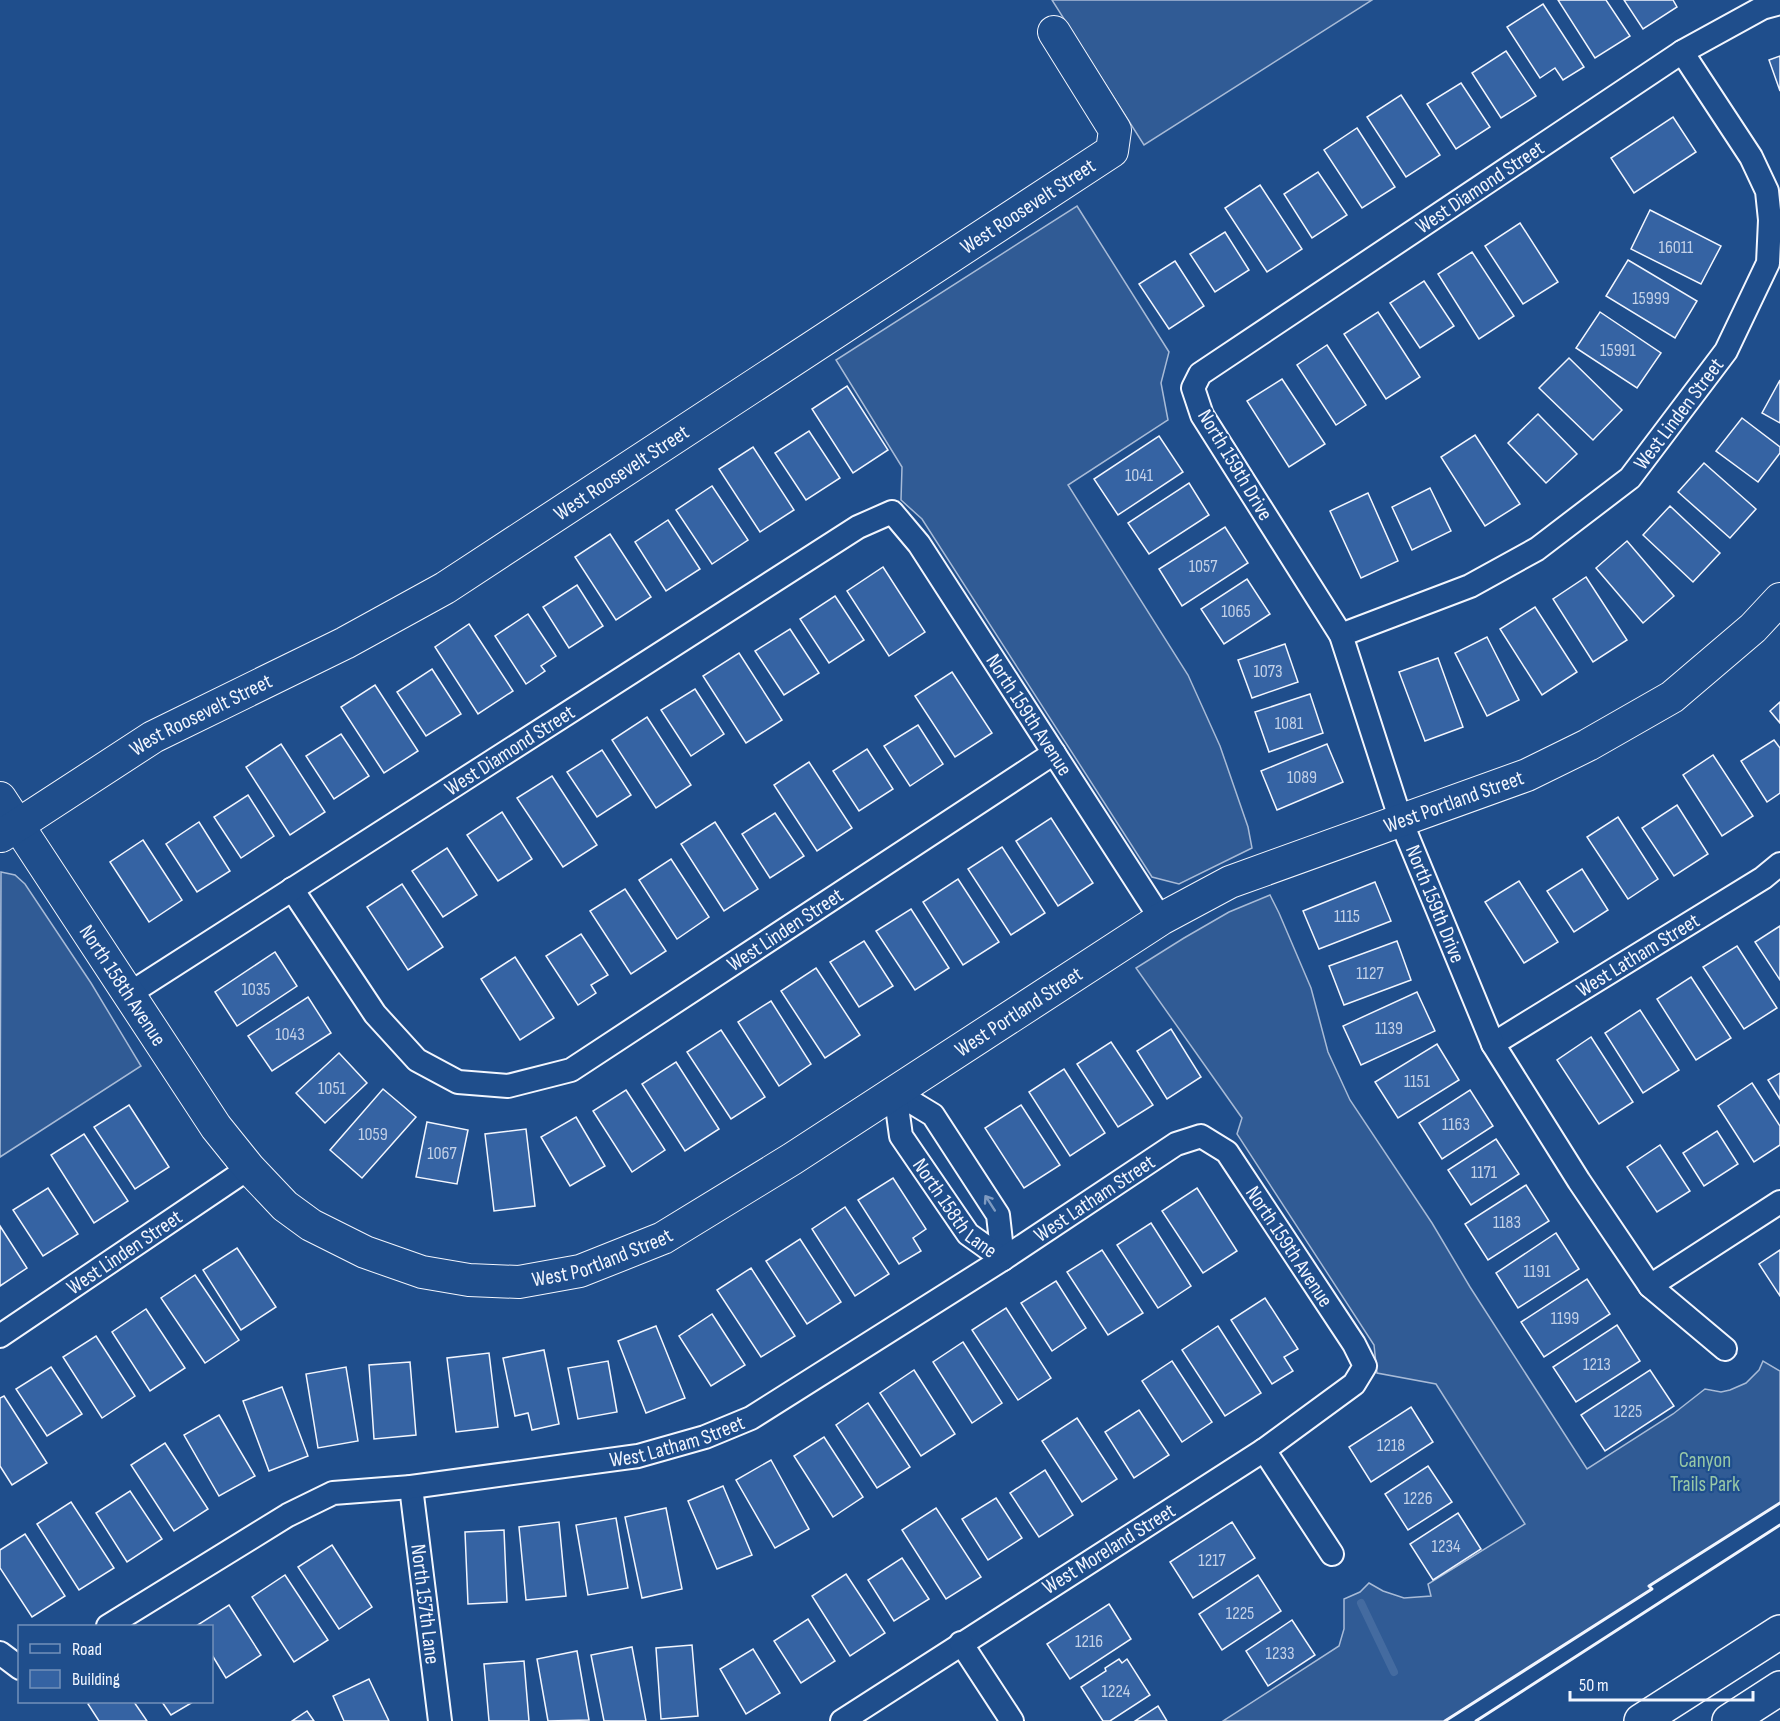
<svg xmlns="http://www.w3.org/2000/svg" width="1780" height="1721" viewBox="0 0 1780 1721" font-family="'Sofia Sans Condensed',sans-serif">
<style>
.built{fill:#305b95;stroke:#a8bbd7;stroke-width:1.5}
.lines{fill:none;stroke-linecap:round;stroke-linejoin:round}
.stream{stroke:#446ba0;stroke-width:8}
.building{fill:#3563a3;stroke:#f2f6ff;stroke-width:1.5}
.street-casing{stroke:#f2f6ff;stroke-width:26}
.secondary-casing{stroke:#f2f6ff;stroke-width:34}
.highway-casing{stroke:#f2f6ff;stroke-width:36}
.street{stroke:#1f4e8c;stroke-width:22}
.secondary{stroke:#1f4e8c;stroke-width:32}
.highway{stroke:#1f4e8c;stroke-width:33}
.wall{stroke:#f2f6ff;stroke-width:3}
.oneway{stroke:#7e9ac0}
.labels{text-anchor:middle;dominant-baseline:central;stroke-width:4.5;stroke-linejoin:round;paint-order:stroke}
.number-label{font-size:18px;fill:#c3d1e8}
.street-label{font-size:21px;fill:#f2f6ff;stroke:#1f4e8c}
.park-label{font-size:21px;fill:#97c8a6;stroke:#1f4e8c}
</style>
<rect width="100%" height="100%" fill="#1f4e8c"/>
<g class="built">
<path d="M1052,0h320l-228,145z"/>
<path d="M1077,206l92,146 -8,31 7,37 -100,65 120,190 32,71 28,81 4,21 -73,36 -27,-7 -230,-358 -21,-19 1,-33 -66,-107z"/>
<path d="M1,872l14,3 10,9 66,99 50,83 -141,91z"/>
<path d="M1270,895l9,18 32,75 17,64 22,48 82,123 38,64 117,182 86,-55 32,-25 16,3 9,-2 16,-7 13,-13 4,-9 17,10v132l-131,83 3,3 -207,132h-222l116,-75 5,-17v-30l16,-7 9,-9 14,8 21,7 27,-2 -3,-12 97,-60 -89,-140 -59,-11 -3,-28 -137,-211 5,-16 -106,-150 48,-30 45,-26z"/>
</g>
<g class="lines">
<path class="stream" d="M1361,1603l33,69"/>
</g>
<g class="building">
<path d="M1558,0h48l24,36 -35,22z"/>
<path d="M1624,0h49l4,7 -34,22z"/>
<path d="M1543,4l41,63 -21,13 -8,-12 -15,10 -33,-51z"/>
<path d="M1506,51l30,45 -35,22 -29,-45z"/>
<path d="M1780,56v35l-11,-31z"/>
<path d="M1461,83l29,44 -34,22 -29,-45z"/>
<path d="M1401,95l39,60 -34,22 -39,-60z"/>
<path d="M1673,117l23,35 -62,41 -23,-35z"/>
<path d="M1357,128l38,59 -33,21 -38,-58z"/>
<path d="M1318,172l29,43 -35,23 -28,-44z"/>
<path d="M1260,185l42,64 -35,23 -42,-64z"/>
<path d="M1650,210l71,36 -20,38 -70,-35z"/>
<path d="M1520,223l38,59 -35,22 -38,-58z"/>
<path d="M1225,232l24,38 -34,22 -25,-38z"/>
<path d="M1472,252l42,64 -35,23 -41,-65z"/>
<path d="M1628,260l69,41 -22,37 -69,-42z"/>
<path d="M1175,261l29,45 -35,23 -30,-45z"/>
<path d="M1424,281l30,45 -34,22 -30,-45z"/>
<path d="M1378,312l42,65 -34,22 -42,-65z"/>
<path d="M1600,312l61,41 -24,35 -61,-40z"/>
<path d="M1327,345l39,60 -30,20 -39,-60z"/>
<path d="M1569,358l53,52 -29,30 -54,-52z"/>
<path d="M1282,379l43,65 -36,23 -42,-66z"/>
<path d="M1780,380v43l-18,-10z"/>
<path d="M847,386l41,64 -35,23 -41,-64z"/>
<path d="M1538,414l39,40 -31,29 -38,-40z"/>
<path d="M1742,418l38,29v6l-22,29 -42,-31z"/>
<path d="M809,431l31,47 -34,22 -31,-47z"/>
<path d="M1475,435l45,69 -35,22 -44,-69z"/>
<path d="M1159,436l24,36 -65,43 -24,-36z"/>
<path d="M753,447l41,63 -34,22 -41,-63z"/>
<path d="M1704,463l52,46 -26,29 -52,-46z"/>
<path d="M1189,483l20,32 -60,39 -21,-31z"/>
<path d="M712,486l36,54 -36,24 -36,-54z"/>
<path d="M1430,488l21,43 -39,19 -20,-43z"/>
<path d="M1368,493l30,68 -37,17 -31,-67z"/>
<path d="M1670,506l50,47 -27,29 -50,-47z"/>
<path d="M668,520l32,49 -34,22 -31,-49z"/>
<path d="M1225,527l23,36 -66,43 -23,-37z"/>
<path d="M610,534l41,63 -35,23 -41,-63z"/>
<path d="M1627,541l47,55 -31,27 -47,-55z"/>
<path d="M883,567l42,65 -36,24 -42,-65z"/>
<path d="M1586,577l41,63 -34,22 -40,-63z"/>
<path d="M1247,579l23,35 -46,30 -23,-35z"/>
<path d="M577,585l26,41 -34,22 -26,-41z"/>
<path d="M835,596l29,44 -35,23 -29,-44z"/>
<path d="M1535,607l42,65 -35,23 -42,-66z"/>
<path d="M528,614l28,42 -15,10 4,5 -19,13 -31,-48z"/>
<path d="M469,624l44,67 -35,23 -43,-67z"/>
<path d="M790,629l29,44 -35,22 -29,-44z"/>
<path d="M1487,637l32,63 -32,16 -32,-63z"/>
<path d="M1285,644l13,38 -46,16 -14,-38z"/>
<path d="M739,653l43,67 -36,23 -43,-67z"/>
<path d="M1438,658l25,69 -38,14 -26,-69z"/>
<path d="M432,669l29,45 -35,22 -29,-44z"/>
<path d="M952,672l40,61 -37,24 -40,-61z"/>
<path d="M375,685l43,66 -34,22 -43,-66z"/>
<path d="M695,689l29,45 -33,22 -30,-46z"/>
<path d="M1310,694l13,39 -54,19 -14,-40z"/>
<path d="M1780,702v21l-10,-12z"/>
<path d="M647,717l44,68 -35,23 -44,-68z"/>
<path d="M918,725l25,39 -33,22 -26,-40z"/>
<path d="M341,734l28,42 -35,23 -28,-43z"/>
<path d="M1774,740l6,8v45l-13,9 -26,-41z"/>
<path d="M281,744l44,68 -35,23 -44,-68z"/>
<path d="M1327,744l16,38 -66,28 -16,-39z"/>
<path d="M867,749l26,40 -34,22 -26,-40z"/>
<path d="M602,750l29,45 -34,22 -30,-45z"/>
<path d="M1713,755l40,61 -31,20 -39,-61z"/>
<path d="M809,762l43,66 -35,23 -43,-66z"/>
<path d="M552,776l45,69 -34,22 -46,-69z"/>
<path d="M248,795l26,41 -33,22 -27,-41z"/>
<path d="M1677,805l31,49 -34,22 -32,-48z"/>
<path d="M502,812l30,47 -34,22 -31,-46z"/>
<path d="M775,813l29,43 -34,22 -28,-44z"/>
<path d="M1618,817l40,62 -30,20 -41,-62z"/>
<path d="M1051,818l42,65 -35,23 -42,-65z"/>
<path d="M199,822l31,49 -33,21 -31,-48z"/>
<path d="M715,822l43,67 -34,22 -43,-67z"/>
<path d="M143,840l39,60 -33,22 -39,-60z"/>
<path d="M1002,847l43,66 -34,22 -43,-66z"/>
<path d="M447,848l30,47 -34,22 -31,-46z"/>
<path d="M671,859l38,58 -32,22 -38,-59z"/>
<path d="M1582,869l26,41 -34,22 -27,-41z"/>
<path d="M958,879l41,63 -36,23 -40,-63z"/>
<path d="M1519,881l39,61 -34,21 -39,-61z"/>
<path d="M1375,882l16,39 -72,28 -16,-38z"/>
<path d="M402,884l41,63 -35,23 -41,-63z"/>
<path d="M625,889l41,62 -35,23 -41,-63z"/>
<path d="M911,909l38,59 -34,22 -39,-59z"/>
<path d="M1780,926v54l-25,-38z"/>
<path d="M581,934l27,41 -17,10 5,8 -18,12 -32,-49z"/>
<path d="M864,941l29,45 -34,21 -29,-45z"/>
<path d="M1397,941l14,39 -67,25 -15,-39z"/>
<path d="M1737,946l40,62 -33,21 -41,-62z"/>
<path d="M275,952l22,34 -60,40 -22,-34z"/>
<path d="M515,957l39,61 -34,22 -39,-61z"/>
<path d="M816,968l44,67 -35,23 -44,-67z"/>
<path d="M1691,977l40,61 -35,22 -39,-61z"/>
<path d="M1417,992l18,39 -74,34 -18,-39z"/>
<path d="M308,997l23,36 -59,38 -24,-35z"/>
<path d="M771,1001l40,63 -32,22 -41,-64z"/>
<path d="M1640,1010l39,60 -36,23 -38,-60z"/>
<path d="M1171,1029l30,48 -34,22 -30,-48z"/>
<path d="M721,1030l44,67 -34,22 -44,-67z"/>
<path d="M1591,1037l42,65 -34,22 -42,-64z"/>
<path d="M1111,1042l42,63 -35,22 -41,-63z"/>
<path d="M1437,1044l22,36 -61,38 -23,-36z"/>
<path d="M339,1053l28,30 -42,40 -29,-30z"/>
<path d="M676,1062l43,67 -34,22 -43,-67z"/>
<path d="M1064,1069l41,64 -35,23 -41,-64z"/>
<path d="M1780,1073v26l-12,-19z"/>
<path d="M1752,1083l28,43v19l-26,17 -36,-56z"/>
<path d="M383,1089l33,28 -54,61 -32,-28z"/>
<path d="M626,1090l39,60 -33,22 -39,-61z"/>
<path d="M1470,1090l23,36 -51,33 -23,-36z"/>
<path d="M129,1105l40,62 -34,22 -41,-62z"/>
<path d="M1021,1105l39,60 -36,23 -39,-60z"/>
<path d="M576,1117l29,49 -35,20 -29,-49z"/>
<path d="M427,1122l41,8 -11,54 -41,-7z"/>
<path d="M526,1129l9,77 -41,5 -9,-77z"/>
<path d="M1717,1131l21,33 -34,22 -21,-33z"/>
<path d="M84,1134l44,67 -34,22 -43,-68z"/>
<path d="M1496,1139l23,35 -48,31 -23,-35z"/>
<path d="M1660,1145l30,46 -33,21 -30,-45z"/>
<path d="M893,1178l33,51 -13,9 8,13 -22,13 -41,-64z"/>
<path d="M1526,1185l23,36 -61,39 -23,-36z"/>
<path d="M48,1188l30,46 -35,22 -30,-46z"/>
<path d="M1197,1188l40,63 -34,22 -41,-62z"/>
<path d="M845,1207l44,67 -34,22 -43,-67z"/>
<path d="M1151,1223l40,63 -33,22 -41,-63z"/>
<path d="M0,1226l27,42 -27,18z"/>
<path d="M1556,1233l23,36 -61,39 -22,-35z"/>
<path d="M800,1239l41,63 -34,22 -41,-63z"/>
<path d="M237,1248l39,59 -35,23 -38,-60z"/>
<path d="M1102,1250l41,63 -35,22 -41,-63z"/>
<path d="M1780,1250v46l-21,-32z"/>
<path d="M751,1268l44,68 -34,21 -44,-67z"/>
<path d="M195,1275l44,65 -34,23 -44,-65z"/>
<path d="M1587,1279l23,35 -66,43 -23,-35z"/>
<path d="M1056,1281l30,47 -34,23 -31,-48z"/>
<path d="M1265,1298l33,51 -14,8 9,14 -21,13 -41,-64z"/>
<path d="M1006,1308l45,70 -33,22 -46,-70z"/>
<path d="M146,1309l39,59 -35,23 -38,-59z"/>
<path d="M712,1314l33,51 -34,21 -32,-50z"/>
<path d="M1617,1325l23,36 -64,41 -23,-35z"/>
<path d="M656,1326l29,72 -39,15 -28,-72z"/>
<path d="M1218,1326l43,67 -36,23 -43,-66z"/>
<path d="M96,1336l39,60 -33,22 -39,-61z"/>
<path d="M963,1342l39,61 -30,20 -39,-61z"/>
<path d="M544,1350l15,74 -27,6 -4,-17 -13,3 -12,-58z"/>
<path d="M489,1353l9,74 -42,5 -9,-74z"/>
<path d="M608,1361l9,51 -39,7 -10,-51z"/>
<path d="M1172,1361l40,61 -30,20 -40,-61z"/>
<path d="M410,1362l6,73 -42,4 -5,-74z"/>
<path d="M51,1367l31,47 -35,22 -31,-47z"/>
<path d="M346,1367l12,74 -40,7 -12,-74z"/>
<path d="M914,1370l41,64 -34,22 -41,-63z"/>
<path d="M1650,1370l24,36 -69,45 -24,-36z"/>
<path d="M282,1387l26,69 -39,15 -26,-70z"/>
<path d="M4,1396l43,67 -35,22 -12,-19v-68z"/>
<path d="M868,1403l42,64 -33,21 -41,-63z"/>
<path d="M1411,1407l22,35 -62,40 -22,-35z"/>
<path d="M1139,1410l30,45 -35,23 -29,-46z"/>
<path d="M219,1415l36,61 -36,20 -35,-61z"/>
<path d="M1077,1418l40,61 -35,23 -40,-61z"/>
<path d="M824,1437l39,60 -30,20 -39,-61z"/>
<path d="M165,1443l43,66 -34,22 -43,-66z"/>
<path d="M771,1460l38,69 -34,19 -39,-68z"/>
<path d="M1428,1466l24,36 -44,28 -23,-36z"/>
<path d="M1045,1470l28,45 -34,22 -29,-44z"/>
<path d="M723,1486l29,69 -35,14 -29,-68z"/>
<path d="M130,1491l32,48 -35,23 -31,-49z"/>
<path d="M996,1498l26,40 -34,22 -26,-41z"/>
<path d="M71,1502l43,66 -35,22 -42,-66z"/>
<path d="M666,1508l16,81 -40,9 -17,-81z"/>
<path d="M936,1508l45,69 -35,22 -44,-69z"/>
<path d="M1458,1513l23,36 -48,31 -23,-36z"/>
<path d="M616,1518l12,70 -40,7 -12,-70z"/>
<path d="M559,1522l7,74 -40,4 -7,-73z"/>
<path d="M1232,1522l23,36 -62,40 -23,-36z"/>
<path d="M504,1530l3,72 -39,2 -3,-72z"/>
<path d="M25,1534l40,62 -33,21 -32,-49v-18z"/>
<path d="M332,1545l40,62 -33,22 -41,-62z"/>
<path d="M902,1558l27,41 -35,22 -26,-41z"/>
<path d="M846,1574l39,59 -35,23 -38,-60z"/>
<path d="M285,1575l43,65 -34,22 -42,-65z"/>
<path d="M1258,1575l23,36 -59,39 -23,-36z"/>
<path d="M1109,1604l22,35 -61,40 -23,-35z"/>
<path d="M229,1605l32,50 -35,23 -14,-23v-29h-16z"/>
<path d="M808,1619l27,42 -34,22 -27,-42z"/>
<path d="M1292,1620l23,35 -47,31 -22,-35z"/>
<path d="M692,1645l6,71 -37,3 -5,-71z"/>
<path d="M632,1647l14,74h-42l-13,-66z"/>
<path d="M753,1649l27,44 -34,21 -26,-45z"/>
<path d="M577,1651l12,69 -41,1 -11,-62z"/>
<path d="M1119,1659l3,4 5,-4 23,36 -40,26h-7l-22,-34 25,-16 -1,-3z"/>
<path d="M524,1661l5,60h-40l-5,-57z"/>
<path d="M369,1679l20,42h-45l-11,-25z"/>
<path d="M91,1702h43l13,19h-48l-11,-17z"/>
<path d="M162,1702h31l-22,13z"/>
<path d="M1158,1706l9,15h-32z"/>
<path d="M307,1711l7,10h-22z"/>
</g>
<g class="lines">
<g class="street-casing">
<g id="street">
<path id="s1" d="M1341,635l129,-49 67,-37 93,-71 96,-127 42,-88 2,-43 -3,-29 -16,-34 -69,-105"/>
<path id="s2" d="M292,889l83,125 42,46 41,22 50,4 63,-16 483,-317"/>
<path id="s3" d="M129,994l729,-467 34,-15 27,32 242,375"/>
<path id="s4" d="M1493,1044l270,-166 17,-14"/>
<path d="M895,1092l38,23 65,100 5,44"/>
<path id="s5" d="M895,1092l6,44 67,98 35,25"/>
<path d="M1650,1286l130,-84"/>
<path id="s6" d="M0,1336l249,-168"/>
<path id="s7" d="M1725,1349l-75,-63 -71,-105 -86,-137 -92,-223 -60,-186 -139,-220 -9,-27 7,-14 482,-322 80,-44 18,-5"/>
<path d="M1264,1450l68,104"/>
<path id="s8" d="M411,1487l29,234"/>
<path id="s9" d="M108,1626l180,-111 45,-22 78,-6 227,-31 67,-19 46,-19 252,-159 173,-115 25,-8 26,16 127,192 11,22 -11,18 -90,66 -422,271"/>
<path d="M961,1643l51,78"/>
<path d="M0,1653l20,15"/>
</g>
</g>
<g class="secondary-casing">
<g id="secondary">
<path id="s10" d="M0,798l216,329 33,41 36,38 26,19 54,27 57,20 47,8 50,2 61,-11 83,-33 129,-79 369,-240 69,-37 297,-107 61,-30 84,-48 81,-69 27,-29"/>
<path id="s11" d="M1,836l152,-99 192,-94 100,-55 667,-437 3,-21 -61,-98"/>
</g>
</g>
<g class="highway-casing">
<g id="highway">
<path d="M1641,1721l139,-89"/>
<path d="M1729,1721l51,-33"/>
</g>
</g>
<use href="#street" class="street"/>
<use href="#secondary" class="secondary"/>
<use href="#highway" class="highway"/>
<g class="wall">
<path d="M1445,1721l207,-132 -3,-3 131,-83"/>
<path d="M1476,1721l304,-196"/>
</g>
</g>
<defs><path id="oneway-shaft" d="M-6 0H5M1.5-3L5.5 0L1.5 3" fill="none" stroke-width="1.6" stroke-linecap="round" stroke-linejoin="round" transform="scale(1.5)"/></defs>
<use class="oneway" href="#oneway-shaft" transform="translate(990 1203) rotate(-123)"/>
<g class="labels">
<g class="number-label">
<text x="1676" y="247">16011</text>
<text x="1651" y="298">15999</text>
<text x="1618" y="350">15991</text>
<text x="1139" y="475">1041</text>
<text x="1203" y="566">1057</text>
<text x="1236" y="611">1065</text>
<text x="1268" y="671">1073</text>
<text x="1289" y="723">1081</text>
<text x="1302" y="777">1089</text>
<text x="1347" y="916">1115</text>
<text x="1370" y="973">1127</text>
<text x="256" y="989">1035</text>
<text x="1389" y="1028">1139</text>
<text x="290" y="1034">1043</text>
<text x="1417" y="1081">1151</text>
<text x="332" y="1088">1051</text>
<text x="1456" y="1124">1163</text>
<text x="373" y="1134">1059</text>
<text x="442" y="1153">1067</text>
<text x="1484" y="1172">1171</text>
<text x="1507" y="1222">1183</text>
<text x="1537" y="1271">1191</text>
<text x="1565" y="1318">1199</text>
<text x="1597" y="1364">1213</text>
<text x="1628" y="1411">1225</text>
<text x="1391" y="1445">1218</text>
<text x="1418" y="1498">1226</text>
<text x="1446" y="1546">1234</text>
<text x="1212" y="1560">1217</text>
<text x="1240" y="1613">1225</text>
<text x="1089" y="1641">1216</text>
<text x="1280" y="1653">1233</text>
<text x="1116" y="1691">1224</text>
</g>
<g class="street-label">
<text stroke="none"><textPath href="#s7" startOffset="1464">West Diamond Street</textPath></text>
<text stroke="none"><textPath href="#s11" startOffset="1206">West Roosevelt Street</textPath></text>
<text stroke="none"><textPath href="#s1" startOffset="412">West Linden Street</textPath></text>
<text transform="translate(1235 465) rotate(59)">North 159th Drive</text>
<text stroke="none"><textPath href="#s11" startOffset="720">West Roosevelt Street</textPath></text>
<text stroke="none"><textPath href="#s3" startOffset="1148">North 159th Avenue</textPath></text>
<text stroke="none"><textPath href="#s11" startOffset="234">West Roosevelt Street</textPath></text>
<text stroke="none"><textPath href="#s3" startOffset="452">West Diamond Street</textPath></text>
<text stroke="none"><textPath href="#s10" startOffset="1808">West Portland Street</textPath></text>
<text transform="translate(1435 904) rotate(68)">North 159th Drive</text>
<text stroke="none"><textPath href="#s2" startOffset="630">West Linden Street</textPath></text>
<text stroke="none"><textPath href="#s4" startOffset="170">West Latham Street</textPath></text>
<text stroke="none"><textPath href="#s10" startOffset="224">North 158th Avenue</textPath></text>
<text stroke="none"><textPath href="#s10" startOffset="1322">West Portland Street</textPath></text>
<text stroke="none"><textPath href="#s9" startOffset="1096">West Latham Street</textPath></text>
<text stroke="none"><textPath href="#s5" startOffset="135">North 158th Lane</textPath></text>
<text stroke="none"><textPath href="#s9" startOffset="1364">North 159th Avenue</textPath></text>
<text stroke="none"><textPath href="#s6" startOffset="150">West Linden Street</textPath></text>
<text stroke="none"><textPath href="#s10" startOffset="836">West Portland Street</textPath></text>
<text stroke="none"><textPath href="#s9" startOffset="610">West Latham Street</textPath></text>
<text transform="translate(1109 1549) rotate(-32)">West Moreland Street</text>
<text stroke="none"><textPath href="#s8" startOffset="118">North 157th Lane</textPath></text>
</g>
<g class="park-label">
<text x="1705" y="1460">Canyon<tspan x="1705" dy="24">Trails Park</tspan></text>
</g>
</g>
<rect x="18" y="1625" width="195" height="78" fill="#1f4e8c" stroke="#7391ba" stroke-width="1.5"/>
<rect x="30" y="1644" width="30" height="9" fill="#1f4e8c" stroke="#7391ba" stroke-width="1.5"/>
<text x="72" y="1655" font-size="18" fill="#f2f6ff">Road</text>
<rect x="30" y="1670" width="30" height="18" fill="#3563a3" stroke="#7391ba" stroke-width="1.5"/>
<text x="72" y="1685" font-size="18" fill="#f2f6ff">Building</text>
<path d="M1570 1691v9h183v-9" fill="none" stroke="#f2f6ff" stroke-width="3"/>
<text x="1579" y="1691" font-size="18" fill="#f2f6ff" stroke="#1f4e8c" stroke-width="4.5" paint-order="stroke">50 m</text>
</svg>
